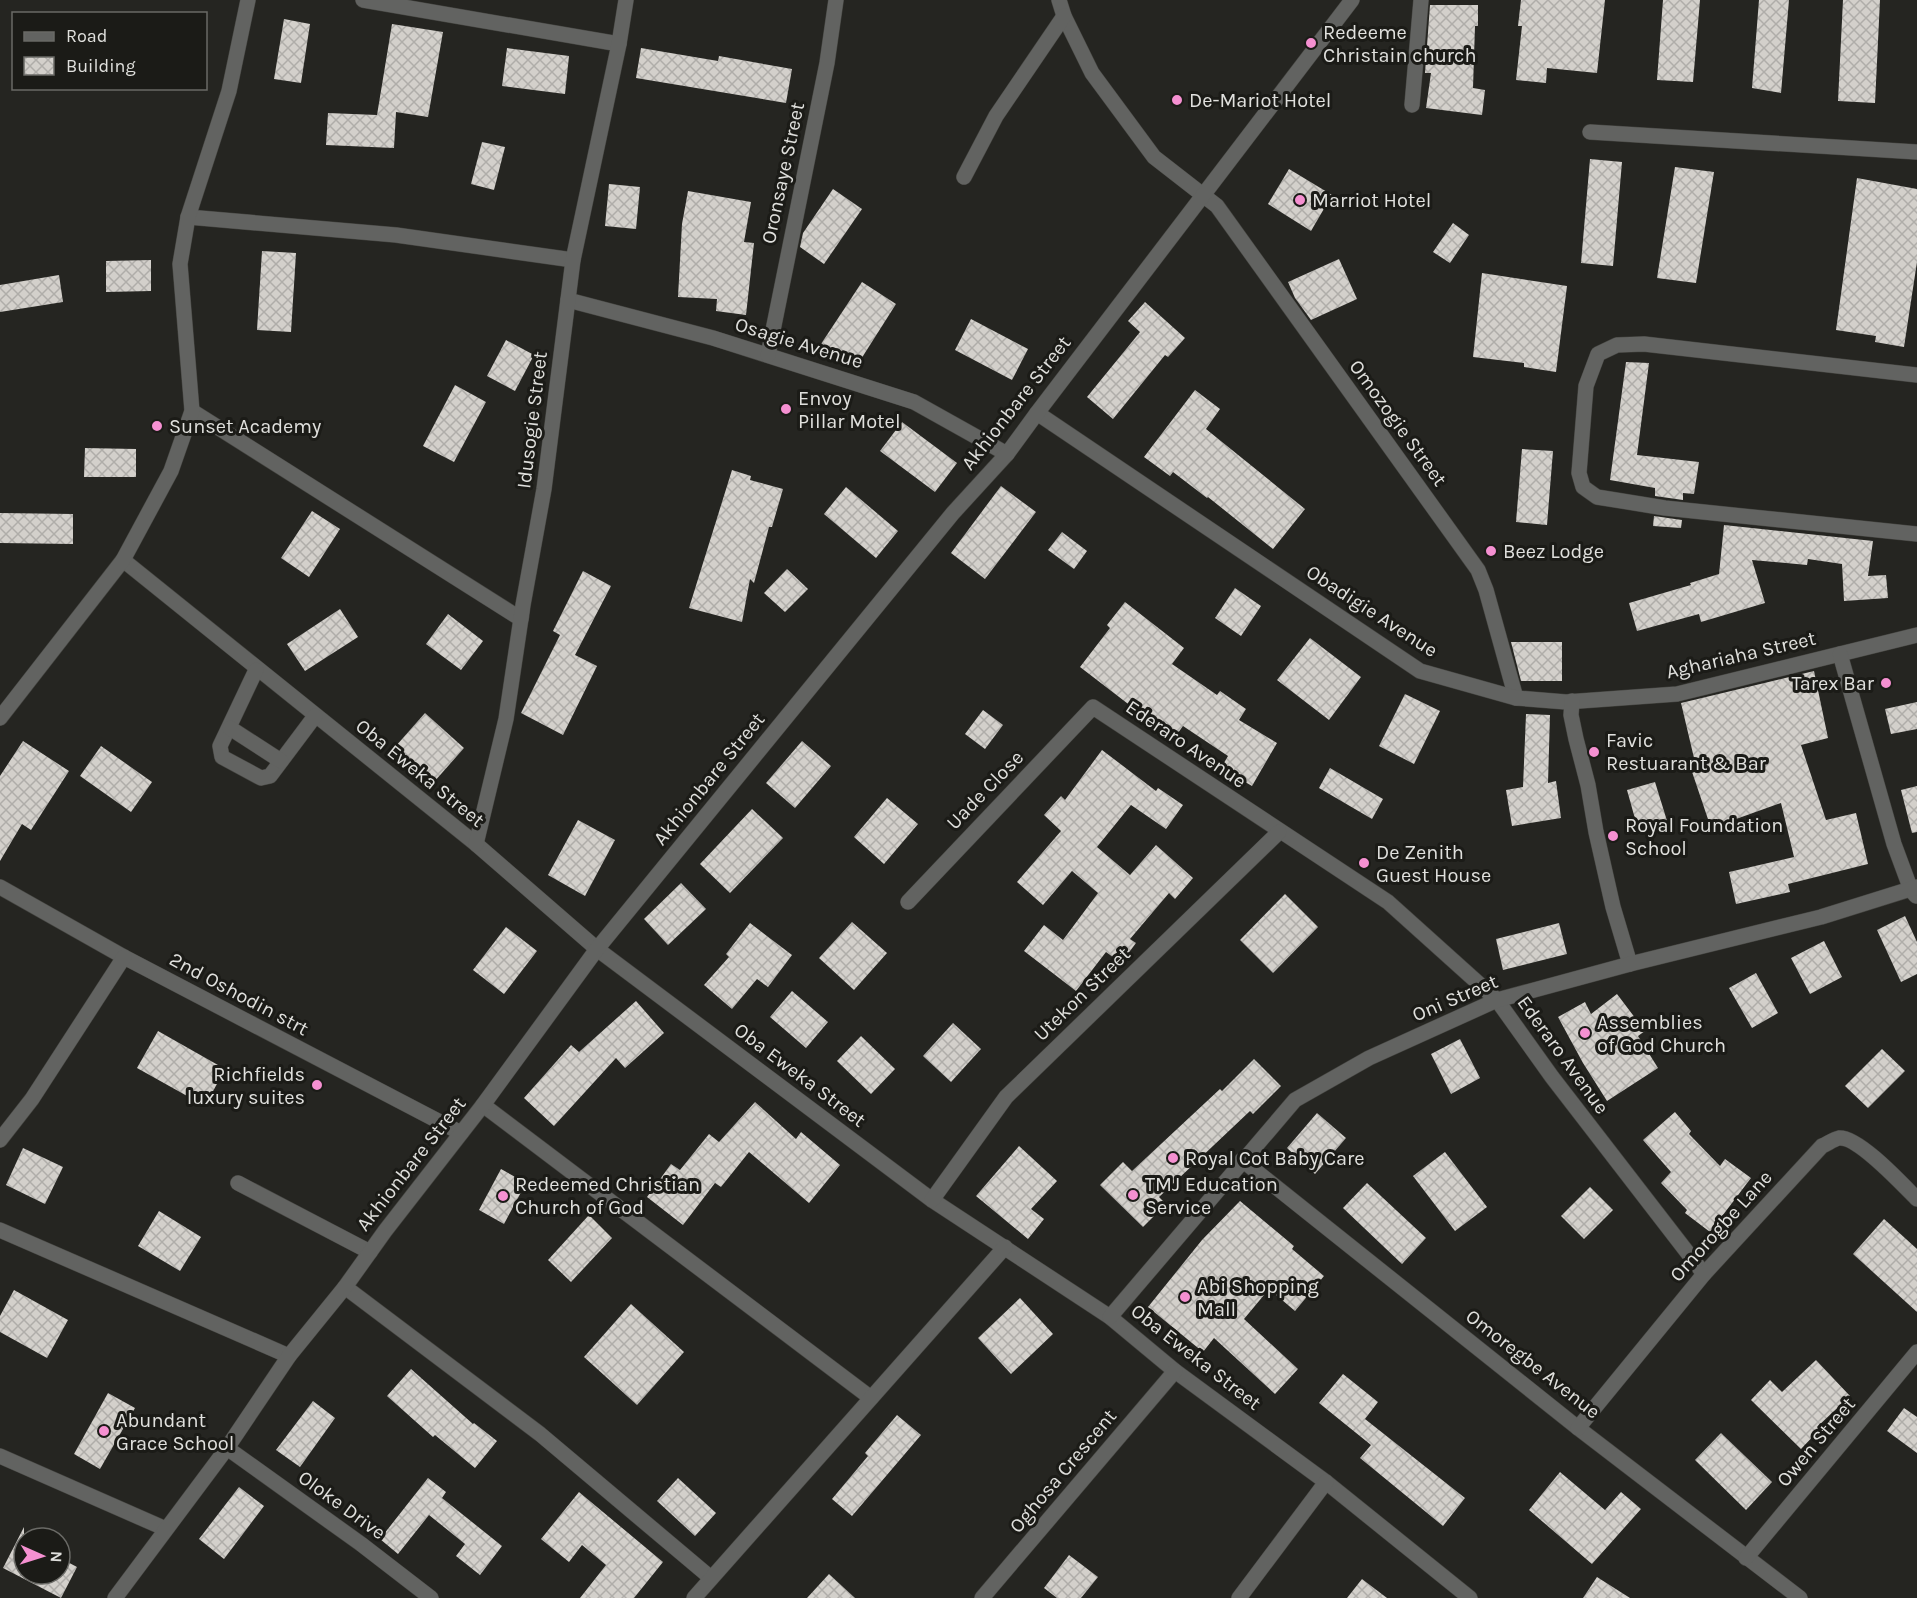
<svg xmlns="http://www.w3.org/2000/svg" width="1917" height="1598" viewBox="0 0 1917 1598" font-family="Karla,sans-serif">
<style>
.building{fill:url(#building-cross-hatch)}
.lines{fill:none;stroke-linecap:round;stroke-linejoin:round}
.minor-casing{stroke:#43433f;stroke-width:16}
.minor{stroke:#626361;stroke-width:15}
.poi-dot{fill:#f590d1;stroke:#1b1b17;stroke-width:2}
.labels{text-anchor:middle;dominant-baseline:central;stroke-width:6;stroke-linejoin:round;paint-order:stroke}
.poi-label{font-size:20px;fill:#e0e0dd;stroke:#1b1b17;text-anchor:start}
.street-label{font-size:20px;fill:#e0e0dd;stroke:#1b1b17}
</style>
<defs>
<pattern id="building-cross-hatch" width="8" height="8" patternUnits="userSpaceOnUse" patternTransform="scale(1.5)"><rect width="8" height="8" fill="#d3d0cb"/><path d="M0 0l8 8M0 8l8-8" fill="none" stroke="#afada9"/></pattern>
</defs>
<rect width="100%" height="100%" fill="#252521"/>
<g class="building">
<path d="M1521,0h84l-8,73 -50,-5 -1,15 -30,-3 6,-54h-4z"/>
<path d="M1663,0h37l-7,82 -36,-2z"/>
<path d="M1759,0h30l-8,93 -29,-5z"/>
<path d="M1843,0h37l-5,103 -37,-2z"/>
<path d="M1430,5h48v21h-3l-2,62 12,2 -3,25 -56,-7 5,-35h-6z"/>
<path d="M284,19l26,5 -9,59 -27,-4z"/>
<path d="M392,24l51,8 -15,85 -32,-5 -2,36 -68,-3 2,-32 49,2z"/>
<path d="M507,48l62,8 -4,38 -63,-8z"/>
<path d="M641,48l77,13 1,-5 73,13 -6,34 -150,-25z"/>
<path d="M482,142l23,5 -11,43 -23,-6z"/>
<path d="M1590,159l32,3 -9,104 -32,-3z"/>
<path d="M1675,167l39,5 -18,111 -39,-5z"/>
<path d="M1289,169l43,26 -21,36 -43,-27z"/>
<path d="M1857,178l60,11v73l-13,85 -29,-5 1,-6 -40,-6z"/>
<path d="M609,184l31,3 -4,42 -31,-3z"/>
<path d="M833,189l29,20 -38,55 -24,-17 3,-14z"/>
<path d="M688,191l63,11 -7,40 10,1 -8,72 -30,-4 1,-12 -39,-2 4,-73z"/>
<path d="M1453,223l16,12 -19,28 -17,-11z"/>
<path d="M262,251l34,2 -5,79 -34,-2z"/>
<path d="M1339,259l18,40 -46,21 -16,-22 -7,-16z"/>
<path d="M151,260v31l-45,1v-31z"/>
<path d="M1482,273l85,13 -11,86 -32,-5v-4l-51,-6z"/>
<path d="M59,275l4,27 -63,10v-27z"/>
<path d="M862,282l34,22 -40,63 -35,-23z"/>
<path d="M1145,302l40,36 -17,19 -3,-2 -52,64 -26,-22 53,-65 -12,-11z"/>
<path d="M971,319l57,30 -16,31 -57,-30z"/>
<path d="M506,340l28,15 -19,36 -28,-15z"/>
<path d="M1626,362l23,1 -12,92 62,7 -5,32 -11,-1v7l-28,-4v-8l-45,-8z"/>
<path d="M455,385l31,17 -32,60 -31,-16z"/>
<path d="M1195,390l25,19 -14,20 99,80 -32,40 -65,-52 -1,1 -34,-26 -3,4 -26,-19z"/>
<path d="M902,422l55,41 -22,29 -55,-41z"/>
<path d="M85,448l51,1v28h-52z"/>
<path d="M1522,449l31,2 -6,74 -31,-3z"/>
<path d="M732,470l19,6 -1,4 33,9 -11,38h-3l-15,56 -4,-4 -8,43 -53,-14z"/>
<path d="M1001,486l35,26 -51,67 -34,-26z"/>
<path d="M846,487l52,44 -22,27 -52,-44z"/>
<path d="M312,511l28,18 -31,48 -28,-19z"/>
<path d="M0,513l73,1v30l-73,-1z"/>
<path d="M1654,516l28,4 -1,8 -28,-2z"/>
<path d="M1724,525l149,16 -5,35 18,-1 2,23 -44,3 -2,-37 -34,-5 -1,6 -55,-5 13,43 -64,19 -2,-8 -62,17 -8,-28 62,-18 -1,-2 29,-9z"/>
<path d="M1062,532l25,19 -13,18 -26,-19z"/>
<path d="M787,569l21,20 -23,23 -21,-19z"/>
<path d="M583,571l28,15 -36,69 22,11 -34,69 -42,-22 39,-78 -7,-4z"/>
<path d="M1235,588l26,18 -20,30 -26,-18z"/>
<path d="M1125,602l59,46 -12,16 45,31 3,-4 26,18 -7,11 38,23 -25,43 -31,-18 7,-12 -45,-30 -5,7 -39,-27 -3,4 -56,-43 30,-39 -3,-3z"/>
<path d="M340,609l18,28 -53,34 -18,-27z"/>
<path d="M448,614l35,27 -22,29 -35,-26z"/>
<path d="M1310,638l51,39 -32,43 -52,-40z"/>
<path d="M1511,642h51v39h-41z"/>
<path d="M1814,671l14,67 -27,7 25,75 30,-7 12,51 -80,20 2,8 -54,12 -7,-32 65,-15 -13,-54 -70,25 -23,-68 6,-2 -13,-55z"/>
<path d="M1405,694l35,17 -26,53 -35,-18z"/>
<path d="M1917,702v27l-26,5 -6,-25z"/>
<path d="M983,710l20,15 -18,24 -20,-15z"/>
<path d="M425,713l39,35 -30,34 -39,-35z"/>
<path d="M1526,714l24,1 -2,68 8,-2 5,37 -49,8 -6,-36 17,-3z"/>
<path d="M23,741l46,30 -38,59 -9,-6 -22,37v-85z"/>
<path d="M802,741l29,25 -36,42 -29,-25z"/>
<path d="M101,746l51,36 -21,30 -51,-36z"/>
<path d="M1102,750l54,41 2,-3 25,17 -17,24 -35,-24 -34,42 33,28 26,-30 37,33 -18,21 -6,-6 -39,46 6,4 -15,20 -15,-11 -30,39 -52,-40 20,-26 19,15 35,-47 -26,-22 -29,34 -26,-23 44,-51 -17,-16 17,-19 4,4z"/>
<path d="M1330,768l53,31 -11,20 -53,-31z"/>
<path d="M1655,782l13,42 -29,9 -12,-43z"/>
<path d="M1917,786v46l-5,1 -11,-43z"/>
<path d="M887,798l31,26 -34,40 -30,-27z"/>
<path d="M752,809l31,29 -53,55 -30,-29z"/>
<path d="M578,820l37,20 -30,56 -37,-21z"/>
<path d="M681,883l25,26 -38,36 -24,-26z"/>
<path d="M1285,894l33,33 -45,46 -33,-33z"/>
<path d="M1905,916l12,26v32l-16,8 -24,-52z"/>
<path d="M852,922l35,31 -33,37 -35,-32z"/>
<path d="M750,923l42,32 -24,32 -11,-8 -25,30 -28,-24 25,-28 -3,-3z"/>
<path d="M1559,923l8,31 -64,16 -7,-31z"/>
<path d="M506,927l31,24 -33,43 -31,-24z"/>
<path d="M1824,941l18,36 -32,17 -19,-36z"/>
<path d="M1756,973l22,40 -26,15 -23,-40z"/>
<path d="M792,991l36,31 -22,26 -36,-31z"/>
<path d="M1617,994l28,37 -7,5 20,32 -51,33 -24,-38 -25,-46 27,-15 6,12z"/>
<path d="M636,1001l28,32 -39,35 -9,-10 -62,68 -30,-28 47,-53 8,7z"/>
<path d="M953,1023l28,26 -30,33 -28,-26z"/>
<path d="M158,1031l67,38 -20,37 -68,-38z"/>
<path d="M861,1036l34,33 -24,25 -34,-33z"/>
<path d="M1460,1039l20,39 -29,16 -20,-40z"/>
<path d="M1882,1049l23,22 -37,37 -23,-22z"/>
<path d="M1254,1059l27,27 -28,28 -3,-3 -91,86 7,7 -23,23 -43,-42 23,-23 9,9 88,-82 2,2z"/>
<path d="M755,1102l41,37 5,-7 39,33 -31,38 -60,-51 -28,35 -6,-4 -32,42 -36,-28 24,-33 9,6 29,-36 10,8z"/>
<path d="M1675,1112l16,19 -2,3 31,32 5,-7 26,19 -41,54 -25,-19 2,-3 -26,-27 10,-11 -28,-32z"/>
<path d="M1317,1113l29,25 -31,36 -28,-26z"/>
<path d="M1019,1146l38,35 -26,28 13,10 -16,20 -52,-43z"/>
<path d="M23,1148l40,19 -18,37 -39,-19z"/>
<path d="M1445,1152l42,55 -32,24 -42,-55z"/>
<path d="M501,1169l25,14 -22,41 -25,-14z"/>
<path d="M1367,1183l59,55 -24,26 -59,-56z"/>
<path d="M1590,1187l23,23 -29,29 -23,-23z"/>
<path d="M1240,1201l54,45 -2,3 32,27 -29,35 -26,-22 -25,30 54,50 -23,25 -61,-56 -11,14 -55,-45 54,-67z"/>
<path d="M159,1211l42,26 -21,34 -42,-25z"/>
<path d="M589,1215l23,23 -41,44 -23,-22z"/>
<path d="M1884,1219l33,30v63l-64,-58z"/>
<path d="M14,1290l54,30 -21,38 -47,-26v-16z"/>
<path d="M1020,1298l33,36 -42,40 -33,-36z"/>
<path d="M631,1304l53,48 -47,53 -53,-48z"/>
<path d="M1816,1360l34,36 -33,31 3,2 -19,20 -50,-49 19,-20 12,12z"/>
<path d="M411,1369l62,55 1,-1 23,18 -22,27 -40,-33 -2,2 -46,-41z"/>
<path d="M1343,1374l35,28 -13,17 100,79 -22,28 -83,-68 11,-13 -52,-42z"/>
<path d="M108,1393l27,15 -35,61 -26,-15z"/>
<path d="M313,1401l22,17 -35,49 -24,-17z"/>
<path d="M1904,1408l13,9v36l-30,-22z"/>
<path d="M897,1415l24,20 -69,81 -20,-17 36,-43 -3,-3z"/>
<path d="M1721,1433l51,49 -26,28 -51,-50z"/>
<path d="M1560,1472l45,38 16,-18 20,17 -49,55 -63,-54z"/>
<path d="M428,1478l18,14 -4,6 60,48 -22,29 -24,-19 9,-12 -36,-29 -31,39 -18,-15z"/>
<path d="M678,1478l38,35 -21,23 -38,-35z"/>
<path d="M239,1487l25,19 -40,53 -25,-20z"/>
<path d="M579,1492l84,70 -29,36h-54l26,-33 -24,-20 -13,17 -28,-23z"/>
<path d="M24,1527v47h36v-16l17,9 -16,31 -58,-30z"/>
<path d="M1069,1555l29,22 -17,21h-24l-13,-10z"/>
<path d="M829,1574l26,24h-48z"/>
<path d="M1597,1577l33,21h-47z"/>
<path d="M1362,1579l25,19h-40z"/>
</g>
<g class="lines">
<g class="minor-casing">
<g id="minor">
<path d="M363,0l256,44"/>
<path d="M1059,0l5,16 28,57 62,84 63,49 261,364 8,20 30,108"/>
<path d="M1412,105l9,-105"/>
<path d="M1590,132l327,20"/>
<path d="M964,177l32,-61 68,-100"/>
<path d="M188,217l208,18 177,25"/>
<path d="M568,300l145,38 201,64 93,52"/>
<path d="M768,355l59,-292 9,-63"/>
<path d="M1917,375l-273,-31 -27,1 -19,9 -12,32 -7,87 4,14 14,10 68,11 252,26"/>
<path d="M192,411l329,208 1,-9"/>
<path d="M1037,413l383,258 96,27 50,4 111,-8 240,-59"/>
<path d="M123,560l353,284 121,105 335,251 178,117 65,54 151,111 144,116"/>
<path d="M1840,654l54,190 17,46 5,6"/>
<path d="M256,670l-36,76 2,11 39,21 9,-2 45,-60"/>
<path d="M1572,701l-1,14 5,24 12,46 8,47 17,75 17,57"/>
<path d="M0,718l123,-158 48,-89 21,-60 -12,-147 8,-47 41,-126 19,-91"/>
<path d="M230,728l51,33"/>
<path d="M476,844l30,-125 17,-114 21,-116 29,-229 46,-216 7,-44"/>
<path d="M0,887l124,70 337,176"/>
<path d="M908,902l185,-195 295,195 109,98 55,77 152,197"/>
<path d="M483,1105l388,293"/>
<path d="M0,1140l32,-41 92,-142"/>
<path d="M1242,1160l336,268 222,170"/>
<path d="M238,1183l132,69"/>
<path d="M932,1200l74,-103 273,-265"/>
<path d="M0,1230l289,126"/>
<path d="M345,1287l195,147 171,144"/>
<path d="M1110,1317l185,-217 74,-42 128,-58 133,-36 191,-47 96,-30"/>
<path d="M1578,1428l126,-154 118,-128c5,-2 12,-7 17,-8 19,-2 64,47 78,61"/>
<path d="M227,1448l134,96 70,54"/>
<path d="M0,1456l166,73"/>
<path d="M1746,1558l171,-206"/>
<path d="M115,1598l112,-150 62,-92 56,-69 40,-56 98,-126 114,-156 356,-436 54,-59 30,-41 315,-413"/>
<path d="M694,1598l311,-351"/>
<path d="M982,1598l193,-227"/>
<path d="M1239,1598l87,-116"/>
</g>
</g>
<use href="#minor" class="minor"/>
</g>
<g class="poi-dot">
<circle cx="1311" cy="43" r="6"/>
<circle cx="1177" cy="100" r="6"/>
<circle cx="1300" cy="200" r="6"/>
<circle cx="786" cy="409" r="6"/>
<circle cx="157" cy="426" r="6"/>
<circle cx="1491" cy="551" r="6"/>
<circle cx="1886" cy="683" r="6"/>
<circle cx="1594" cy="752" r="6"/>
<circle cx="1613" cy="836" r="6"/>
<circle cx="1364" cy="863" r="6"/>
<circle cx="1585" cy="1033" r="6"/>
<circle cx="317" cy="1085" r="6"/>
<circle cx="1173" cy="1158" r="6"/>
<circle cx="1133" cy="1195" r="6"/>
<circle cx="503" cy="1196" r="6"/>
<circle cx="1185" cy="1297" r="6"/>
<circle cx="104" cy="1431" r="6"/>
</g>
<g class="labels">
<g class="poi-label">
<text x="1323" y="32">Redeeme<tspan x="1323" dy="23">Christain church</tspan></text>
<text x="1189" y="100">De-Mariot Hotel</text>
<text x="1312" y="200">Marriot Hotel</text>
<text x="798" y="398">Envoy<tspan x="798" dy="23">Pillar Motel</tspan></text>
<text x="169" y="426">Sunset Academy</text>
<text x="1503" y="551">Beez Lodge</text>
<text x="1874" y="683" text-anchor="end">Tarex Bar</text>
<text x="1606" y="740">Favic<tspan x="1606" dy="23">Restuarant &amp; Bar</tspan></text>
<text x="1625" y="825">Royal Foundation<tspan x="1625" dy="23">School</tspan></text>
<text x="1376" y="852">De Zenith<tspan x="1376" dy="23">Guest House</tspan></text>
<text x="1597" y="1022">Assemblies<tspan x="1597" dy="23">of God Church</tspan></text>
<text x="305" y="1074" text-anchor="end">Richfields<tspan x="305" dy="23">luxury suites</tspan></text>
<text x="1185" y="1158">Royal Cot Baby Care</text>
<text x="515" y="1184">Redeemed Christian<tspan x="515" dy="23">Church of God</tspan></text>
<text x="1145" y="1184">TMJ Education<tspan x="1145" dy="23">Service</tspan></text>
<text x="1197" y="1286">Abi Shopping<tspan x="1197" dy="23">Mall</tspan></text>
<text x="116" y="1420">Abundant<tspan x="116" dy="23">Grace School</tspan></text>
</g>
<g class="street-label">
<text transform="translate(783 173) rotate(-78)">Oronsaye Street</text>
<text transform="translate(799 343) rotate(17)">Osagie Avenue</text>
<text transform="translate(1016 403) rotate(-52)">Akhionbare Street</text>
<text transform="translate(532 420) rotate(-83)">Idusogie Street</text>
<text transform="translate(1398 423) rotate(54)">Omozogie Street</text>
<text transform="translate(1372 611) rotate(33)">Obadigie Avenue</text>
<text transform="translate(1741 655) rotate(-13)">Aghariaha Street</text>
<text transform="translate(1186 744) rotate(34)">Ederaro Avenue</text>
<text transform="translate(420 773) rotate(39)">Oba Eweka Street</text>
<text transform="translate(709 779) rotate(-51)">Akhionbare Street</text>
<text transform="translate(985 790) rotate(-46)">Uade Close</text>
<text transform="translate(239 994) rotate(28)">2nd Oshodin strt</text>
<text transform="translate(1082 994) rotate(-44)">Utekon Street</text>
<text transform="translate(1455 998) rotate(-23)">Oni Street</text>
<text transform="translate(1563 1055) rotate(54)">Ederaro Avenue</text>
<text transform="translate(800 1075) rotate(37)">Oba Eweka Street</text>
<text transform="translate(411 1164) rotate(-52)">Akhionbare Street</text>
<text transform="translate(1721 1226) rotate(-48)">Omorogbe Lane</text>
<text transform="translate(1196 1357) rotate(38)">Oba Eweka Street</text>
<text transform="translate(1533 1364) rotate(38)">Omoregbe Avenue</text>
<text transform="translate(1816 1442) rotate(-50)">Owen Street</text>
<text transform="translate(1063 1471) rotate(-50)">Oghosa Crescent</text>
<text transform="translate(342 1505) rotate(36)">Oloke Drive</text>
</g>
</g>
<rect x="12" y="12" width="195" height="78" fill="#1b1b17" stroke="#6a6a66" stroke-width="1.5"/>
<rect x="24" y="32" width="30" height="9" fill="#626361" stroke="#6a6a66" stroke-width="1.5"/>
<text x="66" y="42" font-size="18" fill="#e0e0dd">Road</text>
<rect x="24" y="57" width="30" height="18" fill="url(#building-cross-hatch)" stroke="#6a6a66" stroke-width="1.5"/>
<text x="66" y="72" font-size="18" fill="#e0e0dd">Building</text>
<g transform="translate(42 1556) rotate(93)"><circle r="28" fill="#1b1b17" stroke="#6a6a66" stroke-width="1.5"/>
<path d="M0-4.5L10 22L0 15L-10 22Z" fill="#f590d1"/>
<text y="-9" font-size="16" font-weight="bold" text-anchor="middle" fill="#e0e0dd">N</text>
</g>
</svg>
